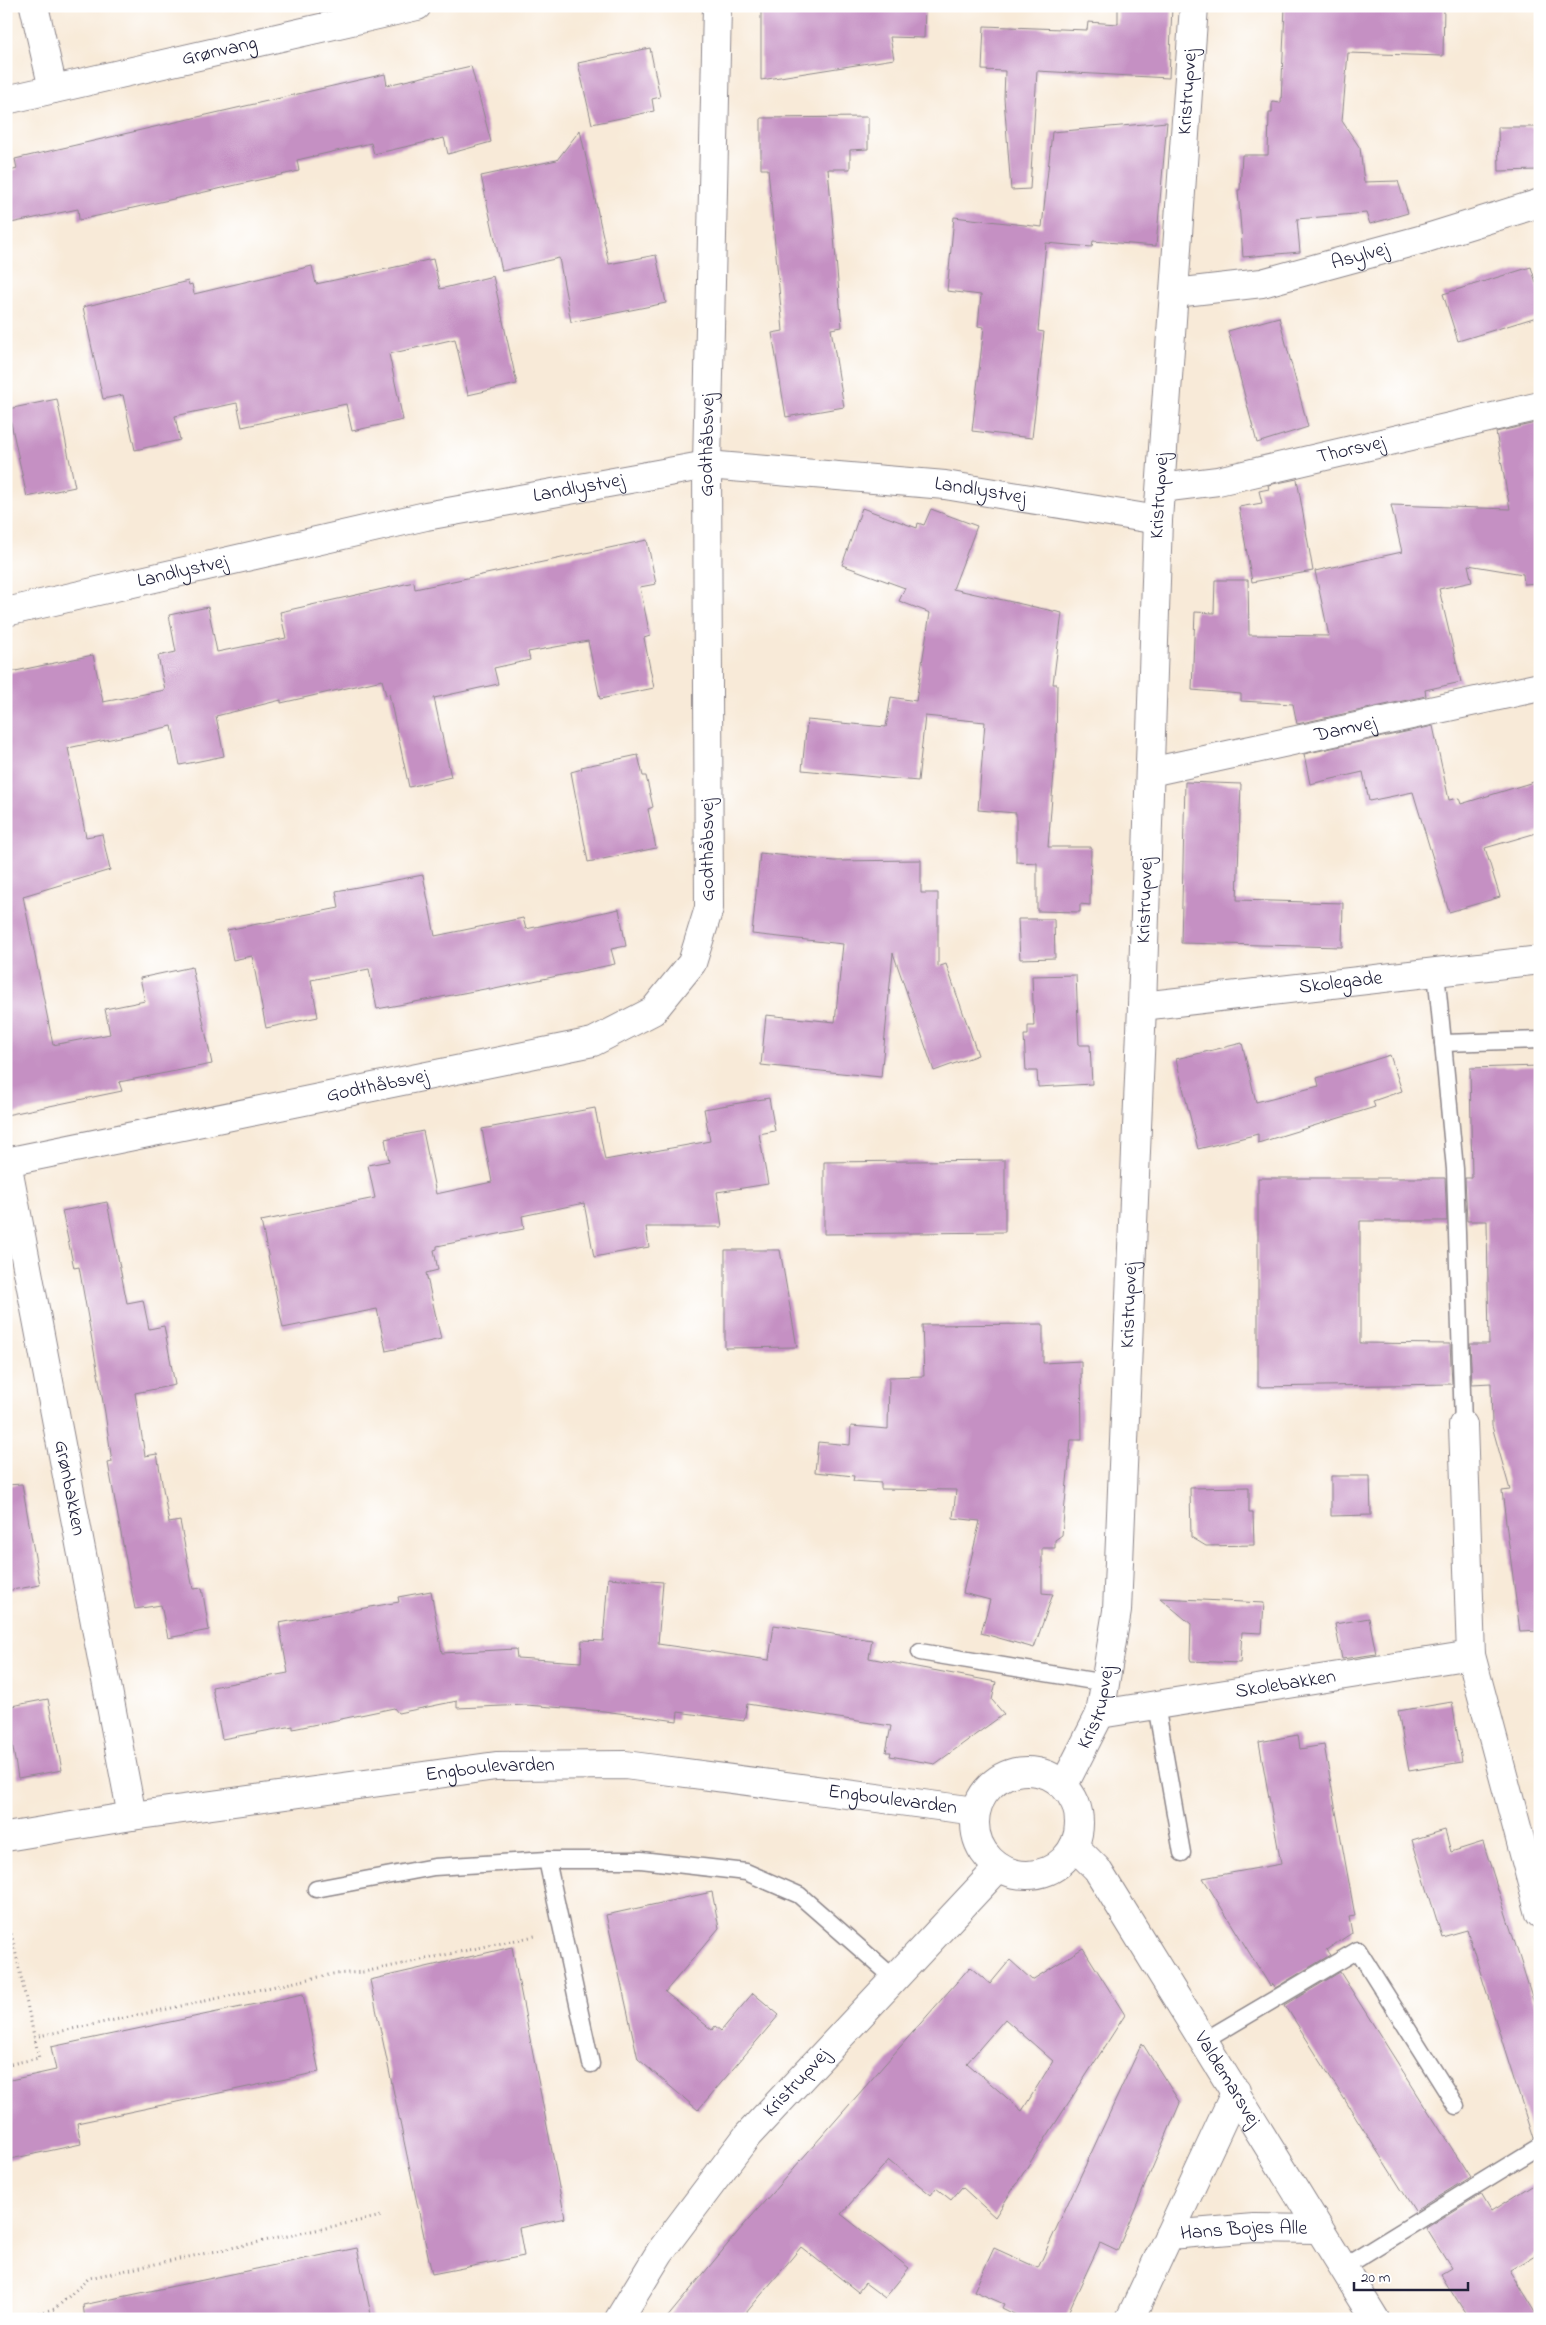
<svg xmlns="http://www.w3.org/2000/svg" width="1546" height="2325" viewBox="0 0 1546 2325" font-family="'Indie Flower',sans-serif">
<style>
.building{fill:#c590c3;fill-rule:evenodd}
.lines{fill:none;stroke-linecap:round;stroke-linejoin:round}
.service-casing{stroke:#8d868a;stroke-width:19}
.minor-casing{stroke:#8d868a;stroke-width:30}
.path{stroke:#8d868a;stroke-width:3;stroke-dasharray:1 4;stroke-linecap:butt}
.service{stroke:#fff;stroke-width:16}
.minor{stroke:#fff;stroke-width:28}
.labels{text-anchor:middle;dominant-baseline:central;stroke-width:4;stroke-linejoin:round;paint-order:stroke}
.street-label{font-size:20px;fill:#22223b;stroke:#fff}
</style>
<rect width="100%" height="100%" fill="#fff"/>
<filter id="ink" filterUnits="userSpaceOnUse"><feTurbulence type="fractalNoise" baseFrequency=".02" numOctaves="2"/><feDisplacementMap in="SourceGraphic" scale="10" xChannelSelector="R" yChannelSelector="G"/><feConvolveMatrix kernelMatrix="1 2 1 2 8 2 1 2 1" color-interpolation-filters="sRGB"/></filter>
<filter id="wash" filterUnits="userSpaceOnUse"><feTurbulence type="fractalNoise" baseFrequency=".0096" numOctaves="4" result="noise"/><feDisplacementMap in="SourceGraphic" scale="20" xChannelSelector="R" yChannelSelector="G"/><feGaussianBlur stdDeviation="1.12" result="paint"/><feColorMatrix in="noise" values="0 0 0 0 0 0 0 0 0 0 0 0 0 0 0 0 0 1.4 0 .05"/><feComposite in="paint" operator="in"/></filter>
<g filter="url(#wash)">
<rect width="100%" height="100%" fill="#f8ead8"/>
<g id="blocks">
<g class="building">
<path d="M761,6h164l-1,32 -34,-1 4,22 -133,21z"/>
<path d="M1118,6h54l-3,72 -132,-7 -7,118 -19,1 -7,-92 1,-27 -23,-1 2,-44 103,4 1,-8 30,2z"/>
<path d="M1285,6h159l-1,50 -95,-3 -6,68 18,27 4,34 34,-1 10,32 -38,11 -4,-11 -69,6 3,33 -57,5 -5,-67h2l2,-35h26l1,-42h3v-11l9,1z"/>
<path d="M650,48l10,49 -8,2 2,12 -62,13 -14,-61z"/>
<path d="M471,66l20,76 -43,12 -4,-16 -70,16 -3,-11 -74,17 2,11 -220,49 -1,-11 -72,15v-52l11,-3 -2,-10 370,-85 2,11z"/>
<path d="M868,117v32l-18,1v19h-22l14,158 -11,2 13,78 -58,10 -14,-84 11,-2 -15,-162h-7v-51z"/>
<path d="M1167,122l-11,124 -63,-5 -1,6 -46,-4 -8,88 6,1 -12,106 -60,-7 12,-104 -6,-1 3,-31 -34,-4 7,-74 88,10 10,-95z"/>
<path d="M1498,127h42v43l-41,1z"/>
<path d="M580,130l29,134 47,-9 10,48 -95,19 -12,-64 -57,13 -21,-95 76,-16z"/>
<path d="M433,259l7,30 53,-13 24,108 -49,11 -13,-56 -66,15 14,66 -51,11 -6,-27 -104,23 -5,-24 -62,13 5,24 -45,10 -12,-55 -20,4 -20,-92 105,-26 1,4 3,-1 2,10 118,-28 4,18z"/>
<path d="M1531,267l9,28v21l-82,25 -15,-47z"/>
<path d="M1279,317l29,110 -51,16 -29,-112z"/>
<path d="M57,399l18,88 -48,10 -19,-88z"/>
<path d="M1540,422v161l-16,1 -1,-10 -55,-9 4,17 -33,7 22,93 -36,8 1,6 -129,28 -4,-20 -52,-3v-7l-49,-4 3,-78 19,1 1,-33h33l1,55 80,1 -14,-65 87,-19 -11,-47 119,4 -14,-77z"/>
<path d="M1297,479l16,92 -61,11 -13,-75 23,-4 -3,-12 10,-2 -1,-4z"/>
<path d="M862,508l55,20 1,-5 6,2 7,-16 46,17 -24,63 109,24 -9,71h4l-1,64 -8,99h43l-1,58 -10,-1v8l-43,-1v-48l-21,-1v-49l-38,-3 7,-88 -60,-6 -7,65 -116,-11 5,-50 79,7 5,-30 25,4 14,-88 -31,-12 6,-13 -63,-23z"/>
<path d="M647,540l9,44 -16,3 10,49 -6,2 10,50 -54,11 -12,-58 -60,11 2,8 -36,8 4,16 -64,14 17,79 -42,10 -20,-93 -3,1 -4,-15 -101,23v-3l-65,16 8,40 -44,9 -8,-39 -104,22 18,89 16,-3 8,36 -87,26 30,149 57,-11 -5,-25 40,-8 -5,-23 52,-11 20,97 -93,18 3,9 -116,24v-442l87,-18 10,47 62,-12 -7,-34 18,-4 -7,-37 39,-8 9,45 69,-14 -6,-26 134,-30 1,7z"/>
<path d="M1433,726l16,74 10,-2 2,6 79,-24v52l-55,16 15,49 -51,15 -36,-120 -44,9 -6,-29 -53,12 -6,-30z"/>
<path d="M638,755l5,21h3l7,31 -5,2 8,39 -68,14 -17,-90 11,-3 -1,-2z"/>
<path d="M1185,782l56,2 -4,116 106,3 -1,44 -161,-4z"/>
<path d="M760,853l74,8 87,-1v33h17v74l8,-3 32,91 -44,16 -41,-118 -12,124 -120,-12 5,-50 69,7 8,-78 -91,-10z"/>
<path d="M423,875l12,61 88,-18 3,11 93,-20 7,37 -15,3 4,15 -125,26v-2l-113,21 -8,-40 -58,11 7,37 -52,11 -14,-72 -19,4 -6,-30 112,-22 -3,-17z"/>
<path d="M1018,919h36l1,39 -35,1z"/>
<path d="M1076,975l3,70h11l2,39 -54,3 -1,-16h-11l-2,-36h4v-9h6l-2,-50z"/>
<path d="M1242,1043l14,59 63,-16 -2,-8 73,-23 12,36 -29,10 2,6 -117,36v-9l-60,15 -22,-90z"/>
<path d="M1540,1066v565l-20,1 -18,-141 8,-1 -18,-64 -1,-43 -19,1 -2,-40h19l-2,-123h-20l-2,-43h7l-2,-110z"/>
<path d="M769,1098l6,33 -16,3 9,50 -51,8 5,35h-76l3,20 -55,10 -10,-54 -62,13 2,13 -87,17v3l-3,1 4,20 -12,3 15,66 -55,12 -9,-42 -94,19 -22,-107 114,-23 -7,-33 21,-4 -4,-22 38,-8 13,63 56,-12 -10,-53 113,-21 10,52 105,-19 -6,-32z"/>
<path d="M1005,1160v72l-181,2v-72z"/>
<path d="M1258,1178h187l2,43h-87v122l90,1 2,40 -194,3z"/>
<path d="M107,1202l20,101 16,-3 6,29 15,-3 11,59 -40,8 10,63 12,-2 12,69 11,-2 13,68 9,-1 7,42 -41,8 -7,-33 -26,4 -27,-146 4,-1 -7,-49 -26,-146 -5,1 -12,-57z"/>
<path d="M725,1250h55l17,97 -72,1z"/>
<path d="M1043,1324v39l38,-2 1,79h-11l-9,95 -7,5v8h-13v45l11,1 -19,54 -53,-15 9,-33 -27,-7 17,-72 -27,-3 3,-28 -75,-1v-6l-28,-2 1,-5 -39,-4 3,-30 32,3 1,-19 37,3 1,-52 35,-1 -2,-51z"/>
<path d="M1331,1476h39l1,39 -40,1z"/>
<path d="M22,1484l18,101 -34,6v-106z"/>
<path d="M1249,1487v26h4l1,32 -48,1 -15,-9 -1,-49z"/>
<path d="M608,1578l55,4 -5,62 111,16 5,-35 98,15 -3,18 127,24 -4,18 12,14 -69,50 -45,-8 1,-4h-5l5,-26 -144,-22 -3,17 -66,-9 -1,9 -73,-10 -78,-6 -69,3v-7l-59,12 -4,-5 -101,21v-3l-71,13 -10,-52 76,-14 -9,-50 120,-21 -1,-5 33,-6 11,62 74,-4 1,9 64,4 1,-22 21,1z"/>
<path d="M1160,1598l104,5 -2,30 -20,-1 -2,31 -49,-2 -1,-3 1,-34z"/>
<path d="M1369,1618l7,36 -34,5 -7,-35z"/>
<path d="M48,1699l14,71 -44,8 -12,-71z"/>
<path d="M1452,1702l10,60 -53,9 -11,-60z"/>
<path d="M1298,1735l2,14 24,-4 31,171 -6,1 3,16 -26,17 4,5 -55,33 -3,-4 -2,2 -67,-108 78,-14 -22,-122z"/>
<path d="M1445,1830l6,22 32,-10 57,180v114l-7,3 -66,-209 -25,7 -30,-97z"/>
<path d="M712,1892l7,36 -54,64 47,38 3,-4 6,5 32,-38 26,22 -81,95 -60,-51 -32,-144z"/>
<path d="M512,1947l53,271 -46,10 5,28 -92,18 -62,-294z"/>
<path d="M1083,1948l42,67 -130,202 -33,-30 -11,13 -15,-12 -5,7 -42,-35 -48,54 68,54 -24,30 -20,-15 -7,9 -57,-45 -60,72h-75l71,-86 233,-266 20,17 20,-24 22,20zM1005,2019l48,42 -31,50 -55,-48z"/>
<path d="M1340,1972l130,205 -55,34 -130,-206z"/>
<path d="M303,1994l16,78 -242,51 4,21 -75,16v-79l50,-11 -5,-23z"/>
<path d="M1142,2043l38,60 -63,148 -17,-8 -35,76h-41l-22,-11 2,-4 -30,-13 20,-43 44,20z"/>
<path d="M1540,2180v72l-30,18 30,49h-71l-28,-45 10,-6 -25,-40 55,-34 10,17z"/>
<path d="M357,2248l15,71h-287l-2,-14z"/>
</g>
</g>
</g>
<g filter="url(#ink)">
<use href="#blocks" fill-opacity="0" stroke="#8d868a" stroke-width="1"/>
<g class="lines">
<g class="service-casing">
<g id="service">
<path d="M1436,972l7,71 97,-3"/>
<path d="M1443,1043l12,126 8,256"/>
<path d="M920,1652l185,31"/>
<path d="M1156,1705l26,148"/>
<path d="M547,1860l44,204"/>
<path d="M316,1889l118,-22 113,-7h94l105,12 53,23 96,84"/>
<path d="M1204,2041l154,-91 98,156"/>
<path d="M1342,2268l198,-122"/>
</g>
</g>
<g class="minor-casing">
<g id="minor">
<path d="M34,6l19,83"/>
<path id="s1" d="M6,100l411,-94"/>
<path id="s2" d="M1175,293l87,-10 165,-45 113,-35"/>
<path id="s3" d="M1161,488l57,-7 322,-75"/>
<path id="s4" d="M6,612l420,-96 281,-51 238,20 213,35"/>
<path id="s5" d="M1150,772l390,-85"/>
<path id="s6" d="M1142,1006l398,-46"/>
<path id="s7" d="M6,1162l587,-120 60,-31 39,-48 17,-55 -2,-443 10,-459"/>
<path id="s8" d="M7,1162l125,654"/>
<path d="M1463,1425l8,230"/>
<path id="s9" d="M1100,1714l371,-59 69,259"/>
<circle cx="1027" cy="1823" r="52"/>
<path id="s10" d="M1064,1785l36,-71 17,-103 25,-605 16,-486 36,-514"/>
<path id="s11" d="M6,1837l126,-21 364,-50 129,-1 351,46"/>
<path id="s12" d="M1074,1846l23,23 278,450"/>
<path id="s13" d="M1169,2235l85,-7 64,1"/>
<path id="s14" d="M619,2319l41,-67 88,-117 251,-268"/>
<path d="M1130,2319l106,-228"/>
</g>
</g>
<g class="path">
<path d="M34,2037l299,-63 31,-2 171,-36"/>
<path d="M6,2065l33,-7 -28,-126"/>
<path d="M9,2319l46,-10 34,-31 293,-62"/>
</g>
<use href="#service" class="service"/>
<use href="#minor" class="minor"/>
</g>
</g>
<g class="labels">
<g class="street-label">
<text stroke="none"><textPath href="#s1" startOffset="219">Grønvang</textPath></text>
<text stroke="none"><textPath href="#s10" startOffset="1705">Kristrupvej</textPath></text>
<text stroke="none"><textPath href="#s2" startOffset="189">Asylvej</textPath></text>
<text stroke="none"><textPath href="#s7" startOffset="1249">Godthåbsvej</textPath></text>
<text stroke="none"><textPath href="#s3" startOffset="194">Thorsvej</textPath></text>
<text stroke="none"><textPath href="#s4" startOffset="586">Landlystvej</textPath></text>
<text stroke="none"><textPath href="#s4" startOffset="991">Landlystvej</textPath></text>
<text stroke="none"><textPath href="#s10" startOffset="1300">Kristrupvej</textPath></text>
<text stroke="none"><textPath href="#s4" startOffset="181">Landlystvej</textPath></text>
<text stroke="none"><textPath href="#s5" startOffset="200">Damvej</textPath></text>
<text transform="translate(708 850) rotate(-90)">Godthåbsvej</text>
<text stroke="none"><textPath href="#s10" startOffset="895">Kristrupvej</textPath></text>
<text stroke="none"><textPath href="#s6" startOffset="200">Skolegade</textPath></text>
<text stroke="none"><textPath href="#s7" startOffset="379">Godthåbsvej</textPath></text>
<text stroke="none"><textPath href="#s10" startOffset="490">Kristrupvej</textPath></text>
<text stroke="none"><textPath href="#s8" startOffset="332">Grønbakken</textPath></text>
<text stroke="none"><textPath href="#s9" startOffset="188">Skolebakken</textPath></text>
<text stroke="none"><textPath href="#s10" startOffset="85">Kristrupvej</textPath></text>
<text stroke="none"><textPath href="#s11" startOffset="489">Engboulevarden</textPath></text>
<text stroke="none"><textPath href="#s11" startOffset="894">Engboulevarden</textPath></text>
<text stroke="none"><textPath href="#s12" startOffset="280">Valdemarsvej</textPath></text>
<text stroke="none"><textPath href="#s14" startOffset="296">Kristrupvej</textPath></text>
<text stroke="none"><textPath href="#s13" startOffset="75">Hans Bojes Alle</textPath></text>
</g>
</g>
<rect width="1546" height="2325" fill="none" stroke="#fff" stroke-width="25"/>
<path d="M1354 2282v8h114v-8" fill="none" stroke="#22223b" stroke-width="2.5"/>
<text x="1361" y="2282" font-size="15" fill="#22223b" stroke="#ffffff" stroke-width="4" paint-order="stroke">20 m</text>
</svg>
